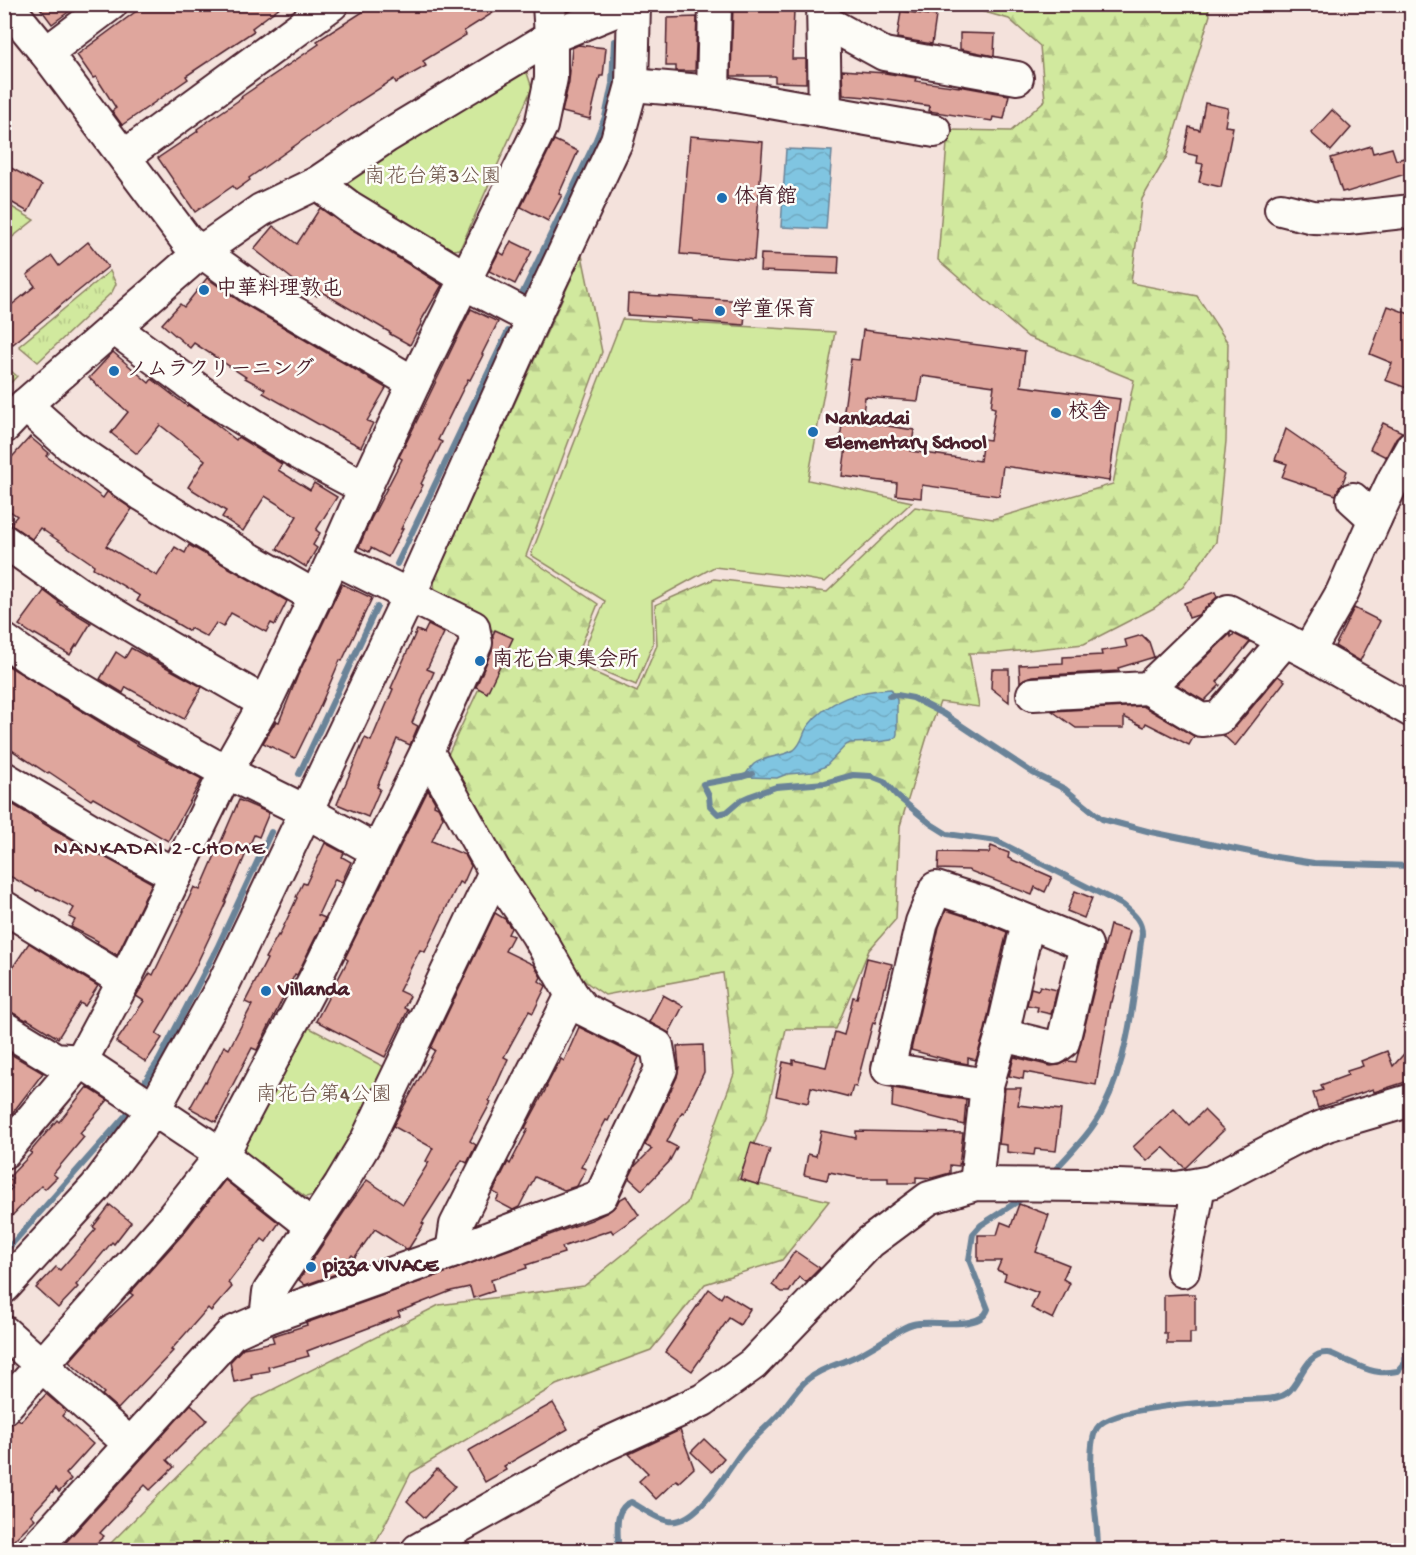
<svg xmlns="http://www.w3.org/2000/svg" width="1416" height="1555" viewBox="0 0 1416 1555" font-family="'Gochi Hand','Klee One',sans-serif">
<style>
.grass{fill:url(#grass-tufts);stroke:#8e8464;stroke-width:1.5}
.forest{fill:url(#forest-firs);stroke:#8e8464;stroke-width:1.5}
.park{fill:#d1e99e;stroke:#8e8464;stroke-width:1.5}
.water{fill:url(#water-waves);stroke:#6a8398;stroke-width:1.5}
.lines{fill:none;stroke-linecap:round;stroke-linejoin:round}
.stream{stroke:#6a8398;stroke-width:6}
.building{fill:#dfa69d;stroke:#4a1f2b;stroke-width:1.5;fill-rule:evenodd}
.minor-casing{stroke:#4a1f2b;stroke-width:36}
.minor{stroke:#fdfcf7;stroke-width:32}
.poi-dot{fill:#1f6fb2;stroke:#fdfcf7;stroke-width:2}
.labels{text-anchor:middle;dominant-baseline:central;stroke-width:5;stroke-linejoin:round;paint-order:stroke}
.park-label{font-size:21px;fill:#6c5248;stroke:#fdfcf7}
.poi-label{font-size:21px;font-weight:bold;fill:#4a1f2b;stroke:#fdfcf7;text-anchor:start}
.neighbourhood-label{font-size:22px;letter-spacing:1.5px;fill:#4a1f2b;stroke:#fdfcf7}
</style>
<defs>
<pattern id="grass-tufts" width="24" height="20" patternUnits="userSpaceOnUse" patternTransform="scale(1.5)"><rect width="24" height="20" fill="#d1e99e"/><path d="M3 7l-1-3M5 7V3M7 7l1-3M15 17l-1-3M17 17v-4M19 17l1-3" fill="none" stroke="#b5c788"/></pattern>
<pattern id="forest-firs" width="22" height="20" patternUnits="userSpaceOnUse" patternTransform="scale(1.5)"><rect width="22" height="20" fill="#d1e99e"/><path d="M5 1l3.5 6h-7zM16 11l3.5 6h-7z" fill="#b5c788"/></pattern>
<pattern id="water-waves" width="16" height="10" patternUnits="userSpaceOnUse" patternTransform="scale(1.5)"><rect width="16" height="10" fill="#80c5e1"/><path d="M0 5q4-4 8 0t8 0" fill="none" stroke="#70a9c1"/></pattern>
</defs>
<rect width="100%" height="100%" fill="#f4e2dc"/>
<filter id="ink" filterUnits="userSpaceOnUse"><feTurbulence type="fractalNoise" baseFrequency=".0167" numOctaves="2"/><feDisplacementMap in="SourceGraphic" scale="12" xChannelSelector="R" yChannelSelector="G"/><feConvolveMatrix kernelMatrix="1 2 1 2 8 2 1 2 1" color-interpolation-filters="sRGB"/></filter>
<g filter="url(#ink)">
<g class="grass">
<path d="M5,203l29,17 -29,23z"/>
<path d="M110,271l6,13 -4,8 -74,70 -19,-16z"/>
<path d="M5,366l12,10 -12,13 -1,-22z"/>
</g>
<path class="forest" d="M960,5h247l3,10 -43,141 -25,43 -11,84 66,13 31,47 -2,98 -10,101 -33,45 -29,21 -70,36 -85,9h-30l10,54 -39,-5 -13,35 -27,89 -4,93 -27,31 -33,79h-50l-20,88 -22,49 -7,13 92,22 -47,59 -77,24 -54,66 -95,35 -145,88 -39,77h-268l150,-151 185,-94 145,-19 103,-83 47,-129 -11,-101 -118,22 -28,-19 -132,-215 58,-124 -68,-43 -1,-13 148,-326 20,97 -76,204 72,48 -24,59 63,29 20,-47 -2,-40 59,-26 113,13 88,-85 78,12 120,-35 21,-104 -106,-43 -90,-77 10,-130 63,1 34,-31 -5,-54 -31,-27z"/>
<g class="park">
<path d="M513,72l14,1 5,15 -72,161 -13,2 -103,-63 -4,-11z"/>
<path d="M622,319l213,13 -27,148 104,22 -87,80 -34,-6 -77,-9 -62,34 1,43 -17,41 -57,-24 26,-60 -74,-46z"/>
<path d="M302,1024l92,48 -73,121 -15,4 -67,-47z"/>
</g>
<g class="water">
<path d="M786,149l46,2 -6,78 -45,-2z"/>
<path d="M891,689l6,11v34l-1,3 -5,3 -14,2 -27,1 -4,2 -20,21 -13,6 -26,2 -10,4 -31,-1 -1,-2c3,-4 6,-8 9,-11 11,-8 28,-7 40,-14 9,-7 8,-16 14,-24 19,-26 53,-36 83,-37z"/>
</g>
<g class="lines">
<g class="stream">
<path d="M523,292l72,-150 10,-25 7,-33 2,-43"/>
<path d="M397,564l111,-233"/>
<path d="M889,696l8,-1 16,3 31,16 89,59 32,16 37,30 49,13 119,24 44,7 98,3"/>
<path d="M299,774l78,-167"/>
<path d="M752,774l-10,3 -39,7 6,12 1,10 8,8 9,-2 14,-12 9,-4 26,-9 49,-4 28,-8 18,1 13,5 13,15 34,28 16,10 50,7 126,64c10,9 19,15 19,29 -8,58 -12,122 -39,175 -11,23 -31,42 -48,61"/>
<path d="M146,1080l13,-20 58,-112 54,-116"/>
<path d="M4,1253l122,-138"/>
<path d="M618,1550c1,-16 -6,-41 13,-48 11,6 32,22 45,19 25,-4 50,-48 65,-68 11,-14 26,-26 38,-39 9,-11 18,-26 29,-35 11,-9 24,-13 37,-18 15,-6 30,-15 44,-24 7,-5 15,-11 24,-13 19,-5 67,8 75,-15l-19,-49 4,-26 8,-9 45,-29"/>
<path d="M1098,1550c1,-28 -15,-100 -1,-122 15,-24 138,-27 168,-29 7,0 17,-2 22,-6 14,-11 19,-42 41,-40 5,0 12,5 17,7 11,4 22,11 34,12 6,1 13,0 19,-1l7,-8 2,-32 -1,-44 6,-27"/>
</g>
</g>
<g class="building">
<path d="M37,4h42l-27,20z"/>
<path d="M146,4h138l-32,24 2,3 -68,45 2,3 -66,46 -10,-14 4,-3 -20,-31 -3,1 -16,-23z"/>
<path d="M375,4h132l-43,27 2,4 -43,26 3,5 -30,17 -2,-4 -47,30 -98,69 1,2 -14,10 -3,-4 -38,26 -37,-54 40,-27 -1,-2 45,-31 -1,-1 78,-53 -2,-3z"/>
<path d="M733,4h28v5l33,1 -2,49h14v24l-31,-1v-6h-44z"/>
<path d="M901,11l35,5 -4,28 -35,-6z"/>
<path d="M697,17l-2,54h-19v-5h-10l1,-48z"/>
<path d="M960,33l35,1 -1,22 -34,-7z"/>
<path d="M578,45l28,3 -3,28h-3l-10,43 -28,-7 7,-30 3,-34z"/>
<path d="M842,70l43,3 31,5 -1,3 44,6v-1l50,9 -5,24 -11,-2 -1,4 -63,-10 1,-5 -64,-9 -23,-2z"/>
<path d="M1205,103l23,5 -3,18 8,1 -12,60 -22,-5 4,-18 -6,-1 1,-7 -14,-3 5,-26 11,3z"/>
<path d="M1332,110l19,18 -20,23 -20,-18z"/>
<path d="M690,136l73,6 -9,118 -74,-6z"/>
<path d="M554,140l24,11 -19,43 3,1 -14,26 -27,-14z"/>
<path d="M1371,146l2,7 19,-5 4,12 16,-4v16l-65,20 -1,-1 -4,1 -11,-34z"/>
<path d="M4,164l38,21 -14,27 -24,-14z"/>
<path d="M320,208l20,14 102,63 -21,36 1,1 -12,23 -20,-11 1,-1 -71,-42 -3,5 -16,-10 -47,-37 19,-23 24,18z"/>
<path d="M511,241l21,10 -17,33 -26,-13 10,-19 5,3z"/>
<path d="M88,242l20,25 -95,77 -9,-9v-24l31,-25 -8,-11 25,-19 7,10z"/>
<path d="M761,254l78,3 -1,17 -78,-3z"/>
<path d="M207,278l34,24 145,86 -19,33 6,2 -12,24 -27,-14 -71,-40 2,-4 -20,-11 1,-1 -52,-34 -4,5 -28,-24 18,-20 4,3z"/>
<path d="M628,294l118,7 -2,24 -51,-4v-2l-66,-4z"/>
<path d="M1388,306l24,9v75l-27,-10 7,-17 -22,-9z"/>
<path d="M471,309l27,13 -16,32 1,1 -13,25 -2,-1 -30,61 4,2 -21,42 2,1 -22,44h2l-15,28 -17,-9 -2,4 -10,-5 12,-28 31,-60 -3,-2 11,-22z"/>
<path d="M863,330l162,21 -4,35 99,13 -11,82 -106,-15 -4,30 -77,-11 -1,13 -25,-3 1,-12 -55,-7 5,-36 -7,-1 11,-80 8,1zM922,376l72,10 -3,21 4,1 -5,32 -7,-1 -3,22 -69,-10 3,-21 -52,-8 3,-25 53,4z"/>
<path d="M113,352l36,31 3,-4 35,27 1,-1 23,15 25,20 2,-3 44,27 -4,6 32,20 4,-7 23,14 -21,33 4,3 -7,12 4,3 -11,19 -29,-18 20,-33 -32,-20 -22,35 -21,-14 4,-6 -38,-24 17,-27 -45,-35 -23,29 -26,-21 17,-21 -39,-34z"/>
<path d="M1383,423l19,9 -6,6 -10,19 -16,-8z"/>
<path d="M1286,429l61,42 -5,14 -3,2 -3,8 -54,-18 5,-13 -12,-4z"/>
<path d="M30,437l19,16 -3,3 57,42 4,-6 25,17 -26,37 51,30 18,-29 10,6 4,-8 98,56 -12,24 -4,-2 -5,9 -35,-19 -8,14 -7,-4 -9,14 -17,-9 -1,3 -15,-9 1,-1 -38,-20 3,-5 -47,-28 1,-3 -54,-37 -8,11 -22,-15 7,-8 -13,-9v-41z"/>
<path d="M342,584l30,14 -30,63 -2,-1 -21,49 -24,49 -32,-15 13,-22 3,1 19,-47z"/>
<path d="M44,591l15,11 -1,1 33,20 -14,23 -1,-1 -6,10 -35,-21 -1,1 -15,-10z"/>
<path d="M1215,592l2,5 -19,18 -9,3 -5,-15z"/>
<path d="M1354,608l26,13 -20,40 -25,-15z"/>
<path d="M428,625l16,8 -17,36 7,3 -22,51 6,3 -8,19 -13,-6 -20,48 3,2 -12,28 -31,-13 28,-66 6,3 22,-52 -2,-1 26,-58 7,3z"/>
<path d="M495,630l18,8 -26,55 -11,-6 16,-37 1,-15z"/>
<path d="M1230,634l1,3 3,-3 16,8 -33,40 3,3 -16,16 -27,-16z"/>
<path d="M1142,635l7,7 5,15 -36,11 1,3 -87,5 -8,3 -4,3 -1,-17 44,-2v-6l39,-2 -1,-4 26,-4 -2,-7z"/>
<path d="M131,648l71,39 -18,32 -58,-32 -3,6 -23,-14 16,-27 9,6z"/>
<path d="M4,663l16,10 119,73 63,33 -34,62 -75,-43 -2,2 -42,-28 -1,2 -44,-29z"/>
<path d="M992,669h17v33l-18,-14z"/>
<path d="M1278,676l7,5 -50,65 -12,-11 10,-5z"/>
<path d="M1143,706l51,30 -5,9 -43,-22 -2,4 -20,-10v11h-48l-24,-17z"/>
<path d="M428,790l7,12 -1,3 4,2 5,10 -11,24 33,14 6,11 -8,18 -4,-2 -34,70 -5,-2 -21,41 11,5 -6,12 4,2 -23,47 -69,-36 32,-61 -3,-2z"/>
<path d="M4,799l44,27 104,57 -35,72 -20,-12 1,-2 -27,-14 4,-7 -6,-3 5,-9 -36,-18 -1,1 -33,-18z"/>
<path d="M239,800l30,13 -10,24 -5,-2 -29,67h1l-33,70 -37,62 6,4 -16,24 -30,-20 28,-41 -8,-5 14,-23 3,2 31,-64h-1l11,-24 6,3z"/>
<path d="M325,843l19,10 -2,4 9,5 -9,20 -7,-3 -17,36 7,3 -26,53 -2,4 -2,-1 -38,76 -5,-2 -24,46 2,1 -14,27 -26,-14 15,-27 1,1 18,-36 5,3 23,-44 -7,-3 22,-43 -2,-1 13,-23 1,1 18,-38 -1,-1 7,-14 3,1z"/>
<path d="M991,846l18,7 -1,5 44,19 -7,15 -10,-5 -3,8 -64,-25 -30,-1 1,-17 50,1z"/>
<path d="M1075,891l17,7 -8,20 -17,-7z"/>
<path d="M946,910l34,11 27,11 -17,70h1l-6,28 -9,30 -8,-2v6l-16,-3 -41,-11 28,-123z"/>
<path d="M495,913l10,6 6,9 -3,6 5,2 -8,15 29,14 7,12 -2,4 7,5 -13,27 -4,-2 -25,46 4,2 -19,42 2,1 -21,39 6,4 -9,18 -5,-3 -40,63 2,1 -15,24 -3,1 -31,-20 -20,28 -3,-2 -16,19 -31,11 -6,-5 45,-68 23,-32 36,24 26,-42 -3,-1 7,-13 -40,-22 42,-76 -4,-2z"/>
<path d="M1110,925l20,6 -18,71h-2l-14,83 -72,-13 -1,7 -14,-3 5,-19 37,9 8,-1 9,-4 8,1z"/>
<path d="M29,943l69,43 -13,20 -5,-3 -22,35 -31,-19 -1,1 -13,-7 -9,-3v-44l7,4z"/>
<path d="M867,958l25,6 -6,23h-2l-9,36 -2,-1 -17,65 -3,-1 -3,11 -39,-10 -3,16 -32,-7 7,-34 10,2v-4l33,7 9,-35 9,3 9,-38 4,1z"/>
<path d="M1040,986l17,4 -6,24 -14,-3 1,-4 -11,-2 4,-17 7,2z"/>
<path d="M663,995l20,11 -14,27 -20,-11z"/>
<path d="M579,1027l60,30 -31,64 -2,-1 -25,47 5,2 -9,17 -13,4 -29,-13 -16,30 -6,3 -17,-9 3,-6 -6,-3 15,-30 2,2 18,-35 -3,-1 22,-41h-1l12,-23h1l2,-5 3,2z"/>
<path d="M703,1045l1,27 -20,41 -2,-1 -15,30 10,5 -8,15 -27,28 -13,-12 6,-12 17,-17 -7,-4 32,-68 2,-10 -2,-21z"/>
<path d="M1412,1045v35l-38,12 -1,-3 -55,19 -5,-15 10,-3 -2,-5 27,-10 -1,-4 16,-5 -2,-5 26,-10 6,15z"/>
<path d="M4,1050l39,23 -39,51z"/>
<path d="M87,1087l21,13 -28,33 4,4 -31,37 4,3 -12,12 -4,-3 -37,38v-28l8,-8 -5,-5 5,-5 -2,-2 22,-23 -2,-1 27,-32 2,2z"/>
<path d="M893,1088l73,12 -2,25 -72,-18z"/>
<path d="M1005,1088h16l-3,17 43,5 -5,41 -21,-2 -1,6 -27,-3v-7l-8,-1z"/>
<path d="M1174,1109l15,16 15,-15 20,20 -39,38 -22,-21 -16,14 -14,-14z"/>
<path d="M821,1131l35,7v-7l107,2 -4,33 -9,-1v8l-18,5 -16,-1v6h-28v-5h-29l-30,-6 -2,8 -23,-5 4,-21 8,2z"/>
<path d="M751,1143l19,6 -11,36 -19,-6z"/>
<path d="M225,1180l54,43 -13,19 -4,-3 -34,44 4,4 -21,24 -3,-3 -37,42 2,1 -55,58 -16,-14 2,-2 -35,-31 31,-35 33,-32 -3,-2 53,-59z"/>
<path d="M626,1196l13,19 -26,18 -2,-3 -49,17 2,6 -38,12 1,3 -36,12 3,11 -21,7 -3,-11 -19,4 -53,21 2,4 -93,35 2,5 -41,11 1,4 -18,3 1,4 -18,4 -4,-20 13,-14 31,-6 -2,-6 35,-11 -1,-2 285,-103 17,-8 9,-8 2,-4z"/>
<path d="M1019,1204l30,11 -13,37 33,13 -6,14 7,4 -17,36 -22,-11 7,-15 -34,-13 2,-6 -9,-4 4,-9h-23v-26h19l4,-13 10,4z"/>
<path d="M110,1205l21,17 -17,22 -2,-2 -36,43 2,2 -20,21 -22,-20 20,-21 4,3 36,-41 -3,-2z"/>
<path d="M795,1251l25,17 -14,14 -7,-5 -10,15h-7l-10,-7z"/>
<path d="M709,1289l12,9 3,-5 26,16 -10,16 -11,-7 -37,53 -27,-19z"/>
<path d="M1185,1294h10v39h-5v11h-23v-11h-3v-38z"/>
<path d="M46,1394l20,17 -4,5 31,28 -27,30 5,5 -12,13 -3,-4 -25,27 4,4 -31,31v-121l14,-10 3,2z"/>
<path d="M553,1403l15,26 -64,37 2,4 -21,12 -17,-31z"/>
<path d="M191,1404l16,16 -40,40 7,7 -24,23 -5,-5 -45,48 4,3 -16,15h-30z"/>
<path d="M680,1430l14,38 -15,14 -3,-2 -20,19 -17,-18 9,-8 -19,-19z"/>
<path d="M704,1439l20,19 -12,14 -21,-20z"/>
<path d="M437,1469l18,17 -30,32 -18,-17z"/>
</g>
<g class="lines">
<g class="minor-casing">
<g id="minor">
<path d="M6,4l40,49 141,188 65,47 162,95"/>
<path d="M823,4l2,107"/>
<path d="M824,21l60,33 133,24"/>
<path d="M46,53l65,-49"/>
<path d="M632,85l81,7 222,39"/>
<path d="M713,92l2,-88"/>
<path d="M125,156l207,-152"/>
<path d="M317,183l32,24 117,71 8,10 59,31"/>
<path d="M1281,209l32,8 35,1 64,-7"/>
<path d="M114,328l91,67 92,57 68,36"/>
<path d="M25,405l46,41 72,49 68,42 105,60"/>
<path d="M4,427l21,-22 177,-154 59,-41 56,-27 70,-47 164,-99 81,-33"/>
<path d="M1412,447l-18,32 -19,40 -33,74 -34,59 104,59"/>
<path d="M1353,499l22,20"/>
<path d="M4,541l74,52 86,52 101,58"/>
<path d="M4,640l25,18 110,66 87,48 79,39 72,40"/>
<path d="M1148,688l53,32 18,-2 66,-78"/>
<path d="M1033,694l115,-6 80,-77 80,41"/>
<path d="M4,778l89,53 83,44"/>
<path d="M4,907l120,74"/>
<path d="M4,1028l51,31 26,2 141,94 90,71"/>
<path d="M987,1085l-99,-16 34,-147 14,-34 50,16 100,41 -23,97 -8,6 -53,-13"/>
<path d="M4,1152l77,-91 43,-80 102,-209 39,-69 69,-145 31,-70 49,-105 127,-257 10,-48v-41l-2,-33"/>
<path d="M976,1184l11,-99 15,-50 26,-113"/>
<path d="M452,1252l4,-27 116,-230"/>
<path d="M1183,1271l16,-86"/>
<path d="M4,1287l92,-100 58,-78 69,-124 186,-389 124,-277 84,-179 15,-55 2,-81"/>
<path d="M266,1318l3,-26 71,-107 27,-45 128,-268"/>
<path d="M4,1332l126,112"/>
<path d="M4,1408l165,-186 53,-67 93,-176 112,-228 49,-108 -3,-16 -139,-69"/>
<path d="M34,1550l198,-217 34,-15 186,-66 149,-56 60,-127 -4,-23 -74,-37 -11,-14 -35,-61 -42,-62 -68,-121"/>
<path d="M418,1550l184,-104 101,-46 50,-36 117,-122 59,-44 47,-14 111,1 90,3 34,-6 84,-44 32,-13 85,-25"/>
</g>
</g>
<use href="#minor" class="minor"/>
</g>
</g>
<g class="poi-dot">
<circle cx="722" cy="198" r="6"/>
<circle cx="204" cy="290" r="6"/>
<circle cx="720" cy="311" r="6"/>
<circle cx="114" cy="371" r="6"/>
<circle cx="1056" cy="413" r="6"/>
<circle cx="813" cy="432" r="6"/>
<circle cx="480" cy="661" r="6"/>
<circle cx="266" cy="991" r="6"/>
<circle cx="311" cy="1267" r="6"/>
</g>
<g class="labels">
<g class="park-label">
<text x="433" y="178">南花台第3公園</text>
<text x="324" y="1096">南花台第4公園</text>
</g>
<g class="poi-label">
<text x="734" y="198">体育館</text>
<text x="216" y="290">中華料理敦屯</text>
<text x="732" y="311">学童保育</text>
<text x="126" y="371">ノムラクリーニング</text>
<text x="1068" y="413">校舎</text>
<text x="825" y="420">Nankadai<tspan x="825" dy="24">Elementary School</tspan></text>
<text x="492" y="661">南花台東集会所</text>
<text x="278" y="991">Villanda</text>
<text x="323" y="1267">pizza VIVACE</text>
</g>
<g class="neighbourhood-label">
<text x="160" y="850">NANKADAI 2-CHOME</text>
</g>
</g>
<rect width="1416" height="1555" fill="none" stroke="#fdfcf7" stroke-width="24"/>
<rect x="12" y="12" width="1392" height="1531" fill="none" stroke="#4a1f2b" stroke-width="2" filter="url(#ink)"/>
</svg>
